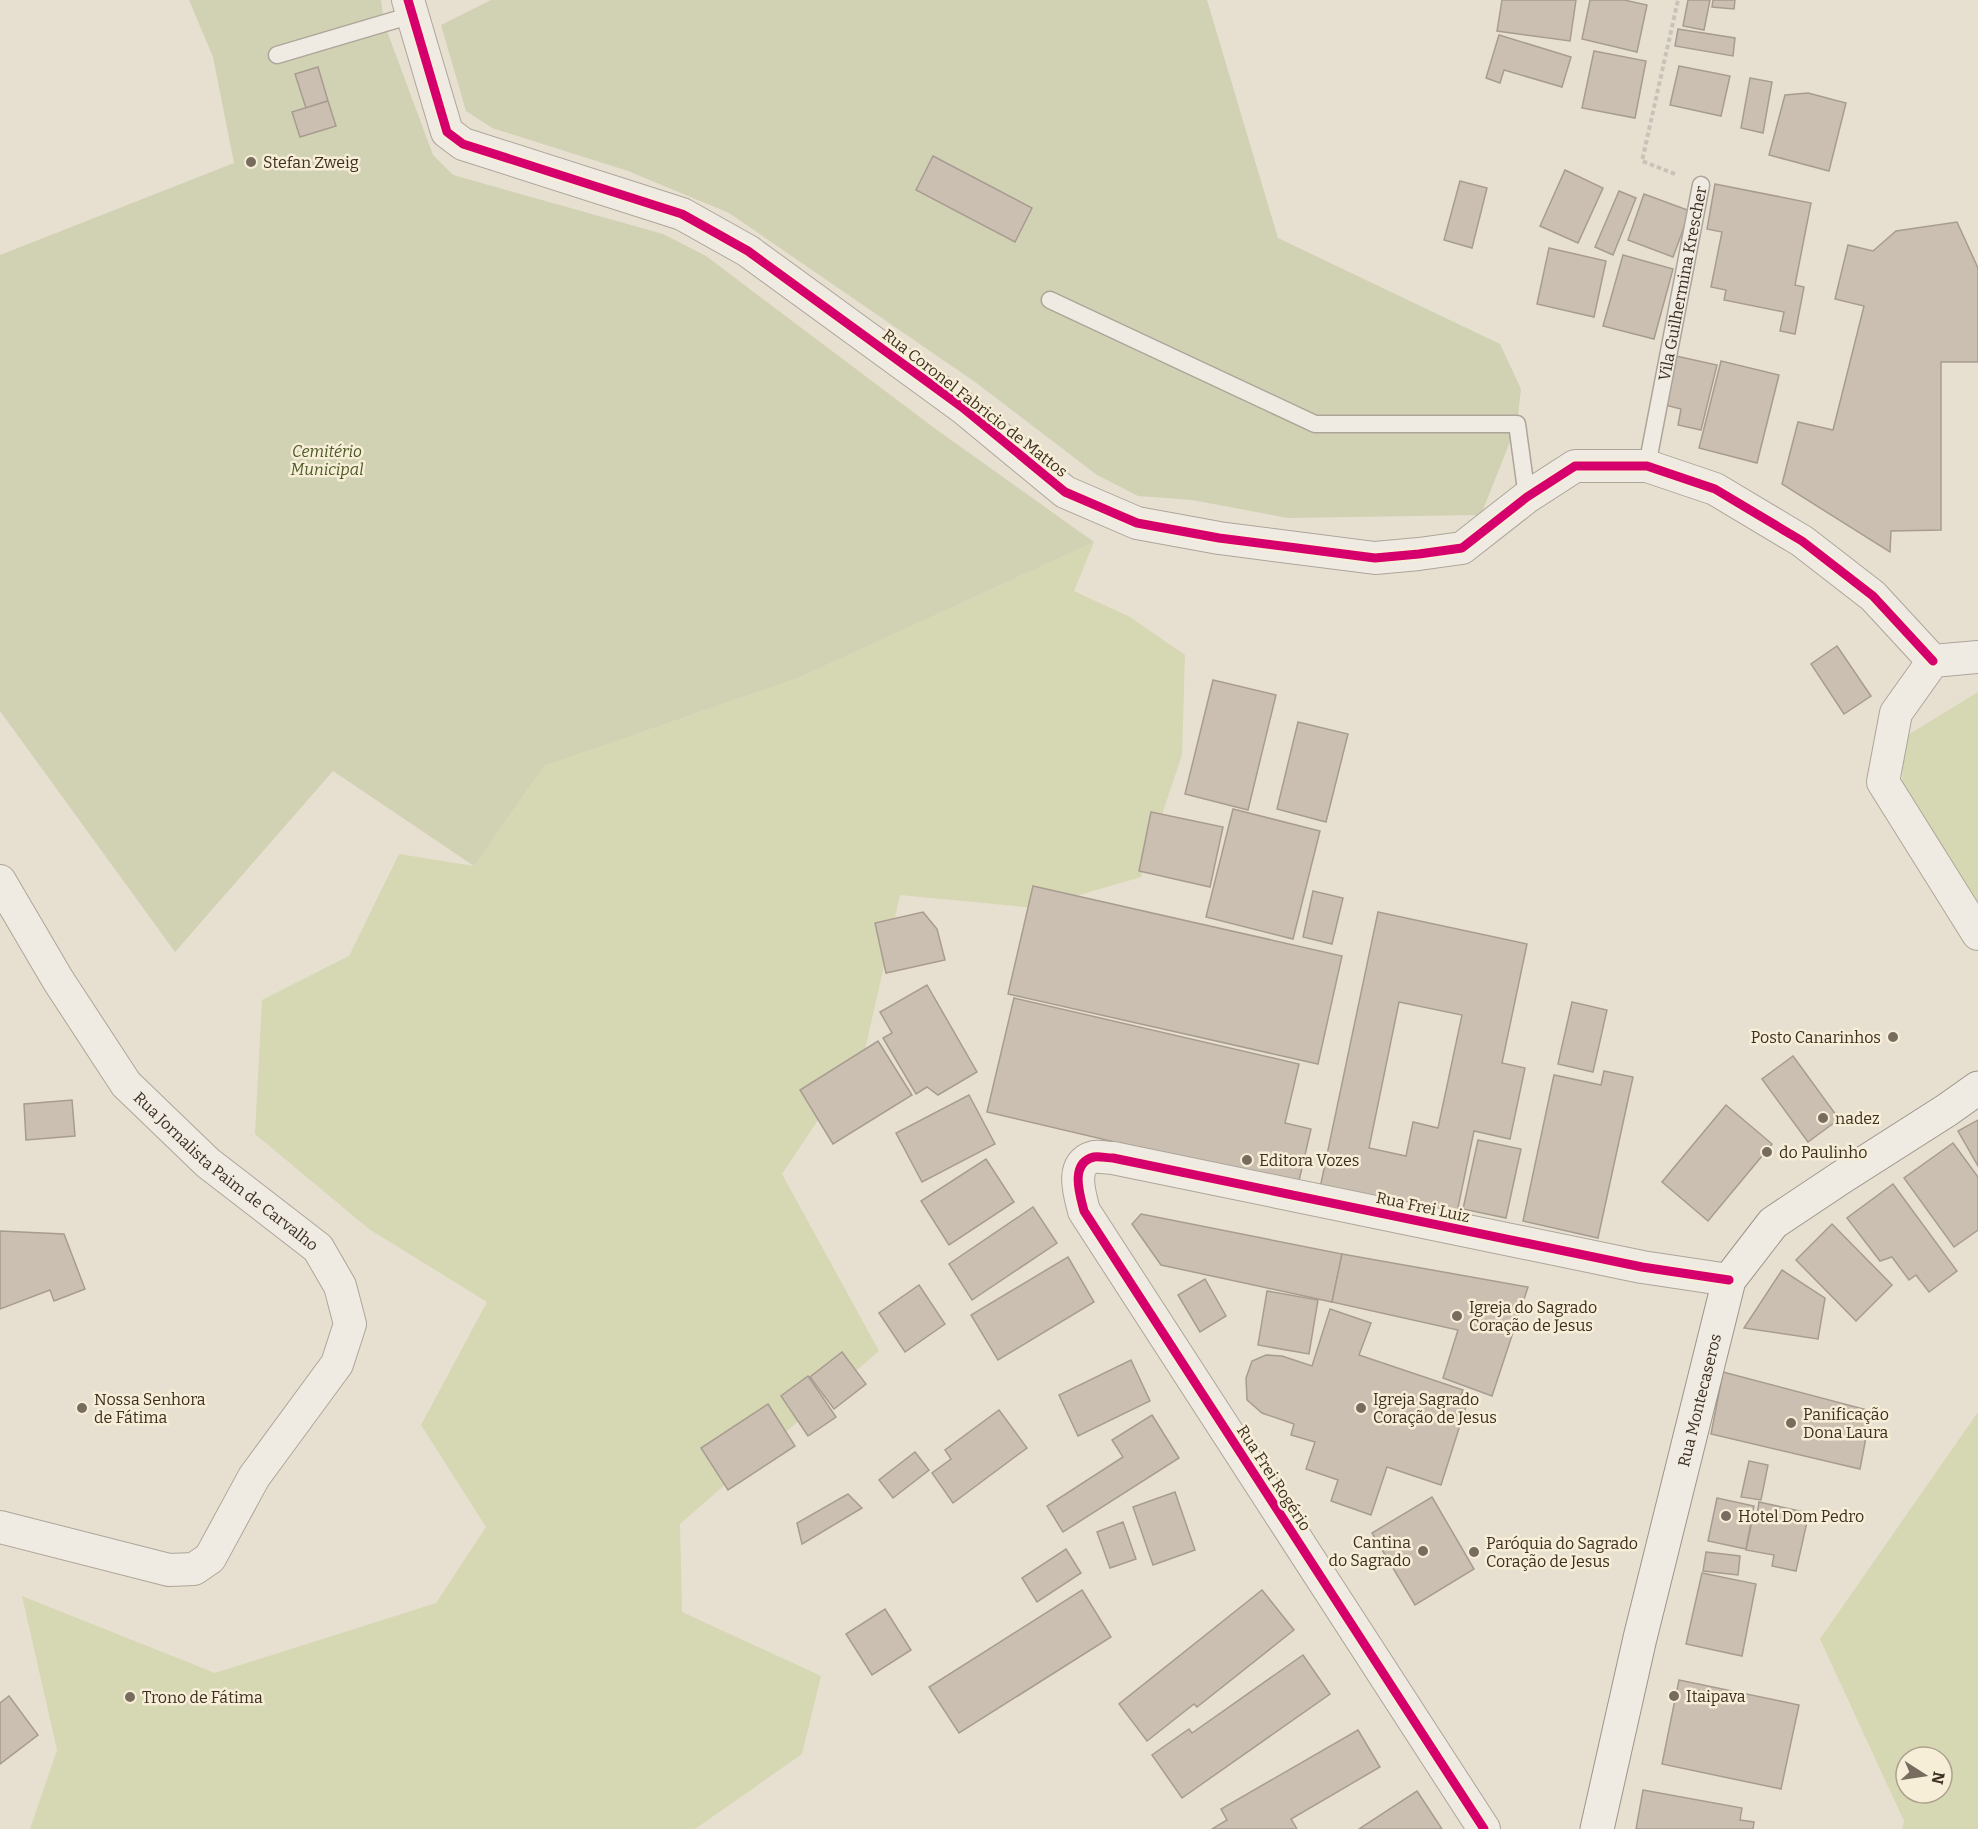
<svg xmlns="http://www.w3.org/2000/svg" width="1978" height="1829" viewBox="0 0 1978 1829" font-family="Bitter,serif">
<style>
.green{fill:#d6d7b3;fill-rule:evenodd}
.cemetery{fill:#d1d1b3}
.building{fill:#cbbfb2;stroke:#a89c90;stroke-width:1.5;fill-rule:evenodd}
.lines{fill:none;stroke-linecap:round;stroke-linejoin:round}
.lane-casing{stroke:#ada599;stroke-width:19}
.street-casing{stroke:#ada599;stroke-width:34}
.secondary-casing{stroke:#9c958a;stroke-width:35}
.path{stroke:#c8c2b9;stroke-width:4;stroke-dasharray:4.5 3;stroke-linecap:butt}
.lane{stroke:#efebe3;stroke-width:16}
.street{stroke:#efebe3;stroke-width:32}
.secondary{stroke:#efebe3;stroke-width:33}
.cycleway-casing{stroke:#f7eed8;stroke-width:13}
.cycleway{stroke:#d6006c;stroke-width:9}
.poi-dot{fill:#786c5e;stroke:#f7eed8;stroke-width:2}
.labels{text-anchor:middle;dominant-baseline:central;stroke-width:5;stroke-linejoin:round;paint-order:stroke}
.poi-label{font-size:16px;fill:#3d2e20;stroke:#f7eed8;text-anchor:start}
.street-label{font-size:16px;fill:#3d2e20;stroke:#f7eed8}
.park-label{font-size:16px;font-style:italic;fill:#4d5a26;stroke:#f7eed8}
</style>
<rect width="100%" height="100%" fill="#e7e0d1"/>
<g class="green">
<path d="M1094,542l-20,49 56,26 55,38 -3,100 -41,122 -106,31 -135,-13 -35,155 -83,124 97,177 -199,173 2,88 139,64 -19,78 -107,75h-665l27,-79 -35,-154 193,77 221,-70 50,-76 -65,-102 66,-123 -118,-73 -114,-95 7,-134 87,-44 50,-102 75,12 70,-100 254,-88z"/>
<path d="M1978,692v229l-76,-136 1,-44 8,-8z"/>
<path d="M1978,1412v417h-76l2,-8 -84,-182zM1906,1757h36v36h-36z"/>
</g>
<g class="cemetery">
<path d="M189,0h192l3,23 49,132 20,20 210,59 43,22 231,174 157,112 -296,136 -254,88 -70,100 -141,-95 -158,181 -175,-241v-456l234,-92 -21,-106z"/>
<path d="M491,0h716l71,238 222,106 21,45 -4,35 -36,91 -193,3 -96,-18 -54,-4 -41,-21 -122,-93 -246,-169 -101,-42 -136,-43 -26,-17 -25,-86z"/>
</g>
<g class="building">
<path d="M1502,0h74l-6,41 -73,-10z"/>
<path d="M1590,0h34l23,5 -10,47 -55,-13z"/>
<path d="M1688,0h22l-6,30 -21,-4z"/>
<path d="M1713,0h22l-1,9 -22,-2z"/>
<path d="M1678,29l57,9 -2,18 -58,-10z"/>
<path d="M1499,35l72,22 -9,30 -58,-17 -4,13 -14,-5z"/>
<path d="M1594,51l52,10 -11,57 -53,-10z"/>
<path d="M1679,66l51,10 -9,40 -51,-11z"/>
<path d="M318,67l10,34 -22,7 -11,-34z"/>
<path d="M1750,78l22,4 -9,51 -22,-5z"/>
<path d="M1808,93l38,10 -17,68 -60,-16 16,-60z"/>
<path d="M328,101l8,25 -36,11 -8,-25z"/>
<path d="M933,156l99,52 -17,34 -99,-52z"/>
<path d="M1565,170l38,18 -25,55 -38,-17z"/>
<path d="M1460,181l27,7 -15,60 -28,-8z"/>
<path d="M1715,184l96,19 -16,82 9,2 -9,47 -15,-3 4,-19 -60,-12 2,-10 -15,-3 11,-55 -15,-3z"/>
<path d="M1619,191l17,7 -23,57 -18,-8z"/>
<path d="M1644,194l46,17 -17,46 -45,-17z"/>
<path d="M1957,222l21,46v94h-37v168l-50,1 -1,21 -108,-68 16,-62 35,8 31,-124 -29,-7 13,-54 25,6 23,-20z"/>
<path d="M1549,248l57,13 -12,56 -57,-13z"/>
<path d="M1623,255l50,14 -19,70 -51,-13z"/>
<path d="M1676,356l41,9 -16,65 -23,-5 3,-16 -16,-4z"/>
<path d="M1721,361l58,14 -22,88 -58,-15z"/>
<path d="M1837,646l34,50 -27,18 -33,-50z"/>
<path d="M1213,680l63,15 -28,115 -63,-16z"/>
<path d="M1298,722l50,12 -22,88 -49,-13z"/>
<path d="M1233,809l87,22 -27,108 -87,-22z"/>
<path d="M1151,812l72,15 -13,60 -71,-16z"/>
<path d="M1033,886l309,70 -24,108 -310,-70z"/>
<path d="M1313,891l30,7 -11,46 -29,-7z"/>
<path d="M923,912l14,17 8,31 -59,13 -11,-50z"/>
<path d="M1378,912l149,32 -25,119 23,5 -15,71 -36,-8 -18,86 -136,-29zM1399,1002l63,13 -24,113 -25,-6 -7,34 -37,-8z"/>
<path d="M927,985l50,87 -39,23 -11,-8 -11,7 -33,-56 9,-5 -12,-21z"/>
<path d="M1014,998l285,66 -14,59 26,6 -13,56 -311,-73z"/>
<path d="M1572,1002l35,8 -14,62 -35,-8z"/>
<path d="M878,1041l34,54 -79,49 -33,-54z"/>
<path d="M1793,1056l46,63 -31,23 -46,-63z"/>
<path d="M1604,1071l29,6 -35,161 -75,-17 31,-146 47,10z"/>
<path d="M969,1095l26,49 -73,38 -26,-49z"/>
<path d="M72,1100l3,36 -49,4 -2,-36z"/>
<path d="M1726,1105l46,39 -64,77 -46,-39z"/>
<path d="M1978,1120v46l-20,-35z"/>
<path d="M1478,1140l43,9 -15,69 -43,-9z"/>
<path d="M1953,1143l25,34v53l-24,17 -50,-69z"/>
<path d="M986,1159l28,43 -65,43 -28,-44z"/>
<path d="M1893,1184l64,87 -28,21 -13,-17 -7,5 -17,-23 -12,4 -33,-43z"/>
<path d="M1033,1207l24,36 -85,57 -23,-36z"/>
<path d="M1141,1214l201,40 -10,48 -171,-37 -29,-41z"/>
<path d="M1832,1224l60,61 -36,36 -60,-61z"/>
<path d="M0,1231l64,3 21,55 -31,12 -4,-11 -50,19z"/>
<path d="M1342,1254l186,33 -36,109 -49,-18 15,-48 -126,-28z"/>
<path d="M1068,1257l26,45 -96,58 -27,-45z"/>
<path d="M1782,1270l43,28 -7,41 -74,-11z"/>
<path d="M1205,1279l21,37 -26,16 -22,-37z"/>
<path d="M919,1285l26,39 -40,28 -26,-39z"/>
<path d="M1267,1291l51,9 -9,54 -51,-9z"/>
<path d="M1330,1309l41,14 -12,32 104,35 -4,11 8,2 -26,82 -54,-18 -16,48 -40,-14 7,-21 -32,-11 9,-27 -24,-7 3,-11 -32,-11 -15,-13 -1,-22 6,-17 14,-6 16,1 30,10z"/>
<path d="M842,1352l24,32 -32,25 -24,-32z"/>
<path d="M1131,1360l19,41 -72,35 -19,-41z"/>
<path d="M1723,1372l148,39 -11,58 -149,-35z"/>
<path d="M808,1376l28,41 -28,19 -27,-40z"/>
<path d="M768,1404l27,42 -67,44 -27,-42z"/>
<path d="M999,1410l28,38 -74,55 -21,-30 19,-14 -6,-9z"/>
<path d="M1152,1415l27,43 -116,74 -16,-26 76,-49 -11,-17z"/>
<path d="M915,1452l14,18 -36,28 -14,-18z"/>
<path d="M1749,1461l19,4 -7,35 -20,-3z"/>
<path d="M1175,1492l20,58 -42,15 -20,-58z"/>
<path d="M848,1494l14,14 -60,36 -5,-21z"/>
<path d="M1432,1497l42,72 -59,36 -43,-72z"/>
<path d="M1717,1498l37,8 -8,43 -38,-8z"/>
<path d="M1759,1502l50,11 -13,58 -24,-5 2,-11 -28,-5 6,-29 4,1z"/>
<path d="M1123,1522l13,37 -26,9 -13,-36z"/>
<path d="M1066,1549l15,24 -44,29 -15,-24z"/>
<path d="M1706,1552l34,4 -2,19 -35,-4z"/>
<path d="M1702,1573l54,11 -14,72 -56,-12z"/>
<path d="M1082,1590l29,47 -152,96 -30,-46z"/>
<path d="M1262,1590l32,40 -97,77 -3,-3 -47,37 -28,-37z"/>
<path d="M885,1609l26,41 -39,25 -26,-41z"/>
<path d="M1303,1655l27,39 -148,104 -30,-43 37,-26 3,4z"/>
<path d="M1679,1680l120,25 -18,84 -119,-25z"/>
<path d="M9,1696l29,39 -38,29v-61z"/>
<path d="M1358,1730l22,37 -89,52 6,10h-85l15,-9 -6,-11z"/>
<path d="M1643,1790l99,18 -2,12 14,2 -1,7h-117z"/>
<path d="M1417,1791l25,38h-83z"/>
</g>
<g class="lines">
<g class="lane-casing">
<g id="lane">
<path d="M277,55l135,-40"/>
<path d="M1050,300l265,124h202l10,73"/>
<path id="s1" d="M1647,466l54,-281"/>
</g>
</g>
<g class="street-casing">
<g id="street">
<path d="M408,0l39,132 16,12 219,70 66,37 214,156 103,85 72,31 82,15 156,20 44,-4 43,-6 65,-51 48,-31h72l68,23 87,52 71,55 60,65"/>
<path d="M1978,657l-45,4 -37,52 -13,69 95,152"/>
<path id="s2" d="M0,881l58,99 68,104 82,79 110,85 22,38 10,38 -13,40 -83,113 -44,81 -16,11 -25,1 -169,-43"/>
<path d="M1484,1829l-400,-618c-4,-16 -15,-48 10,-54 5,-1 13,1 19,1l529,109 87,13"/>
</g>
</g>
<g class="secondary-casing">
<g id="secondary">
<path id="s3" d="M1597,1829l43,-191 89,-358 44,-57 69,-46 105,-67 31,-22"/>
</g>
</g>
<path class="path" d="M1675,174l-33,-13 36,-161"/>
<use href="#lane" class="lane"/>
<use href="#street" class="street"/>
<use href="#secondary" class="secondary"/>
<g class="cycleway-casing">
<g id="cycleway">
<path d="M408,0l39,132 16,12 219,70 66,37 214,156 103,85 72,31 82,15 156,20 44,-4 43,-6 65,-51 48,-31h72l68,23 87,52 71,55 60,65"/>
<path d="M1484,1829l-400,-618c-4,-16 -15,-48 10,-54 5,-1 13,1 19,1l529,109 87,13"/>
</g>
</g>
<use href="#cycleway" class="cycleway"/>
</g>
<g class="poi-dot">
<circle cx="251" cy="162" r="6"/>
<circle cx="1893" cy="1037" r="6"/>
<circle cx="1823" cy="1118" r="6"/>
<circle cx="1767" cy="1152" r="6"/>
<circle cx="1247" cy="1160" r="6"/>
<circle cx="1457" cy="1316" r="6"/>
<circle cx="82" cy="1408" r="6"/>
<circle cx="1361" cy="1408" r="6"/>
<circle cx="1791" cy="1423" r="6"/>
<circle cx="1726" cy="1516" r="6"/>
<circle cx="1423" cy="1551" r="6"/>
<circle cx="1474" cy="1552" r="6"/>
<circle cx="1674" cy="1696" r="6"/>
<circle cx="130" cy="1697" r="6"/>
</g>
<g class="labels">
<g class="poi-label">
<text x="263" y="162">Stefan Zweig</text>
<text x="1881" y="1037" text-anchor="end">Posto Canarinhos</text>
<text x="1835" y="1118">nadez</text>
<text x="1779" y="1152">do Paulinho</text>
<text x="1259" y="1160">Editora Vozes</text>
<text x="1469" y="1307">Igreja do Sagrado<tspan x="1469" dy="18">Coração de Jesus</tspan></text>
<text x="94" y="1399">Nossa Senhora<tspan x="94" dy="18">de Fátima</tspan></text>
<text x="1373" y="1399">Igreja Sagrado<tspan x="1373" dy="18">Coração de Jesus</tspan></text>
<text x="1803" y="1414">Panificação<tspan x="1803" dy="18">Dona Laura</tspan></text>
<text x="1738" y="1516">Hotel Dom Pedro</text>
<text x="1411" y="1542" text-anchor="end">Cantina<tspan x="1411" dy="18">do Sagrado</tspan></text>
<text x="1486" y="1543">Paróquia do Sagrado<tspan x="1486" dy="18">Coração de Jesus</tspan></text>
<text x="1686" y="1696">Itaipava</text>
<text x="142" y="1697">Trono de Fátima</text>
</g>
<g class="street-label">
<text stroke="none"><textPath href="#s1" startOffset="186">Vila Guilhermina Krescher</textPath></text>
<text transform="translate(975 403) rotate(38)">Rua Coronel Fabricio de Mattos</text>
<text stroke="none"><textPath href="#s2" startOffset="372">Rua Jornalista Paim de Carvalho</textPath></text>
<text transform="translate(1423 1207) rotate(12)">Rua Frei Luiz</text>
<text stroke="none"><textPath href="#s3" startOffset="441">Rua Montecaseros</textPath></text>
<text transform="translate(1274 1478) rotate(57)">Rua Frei Rogério</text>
</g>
<g class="park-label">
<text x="327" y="451">Cemitério<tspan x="327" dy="18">Municipal</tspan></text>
</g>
</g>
<g transform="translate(1924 1775) rotate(102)"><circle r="28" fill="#f7eed8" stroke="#ada18e" stroke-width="1.5"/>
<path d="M0-4.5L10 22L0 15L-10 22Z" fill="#786c5e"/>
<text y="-9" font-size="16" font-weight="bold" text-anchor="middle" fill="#3d2e20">N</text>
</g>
</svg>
